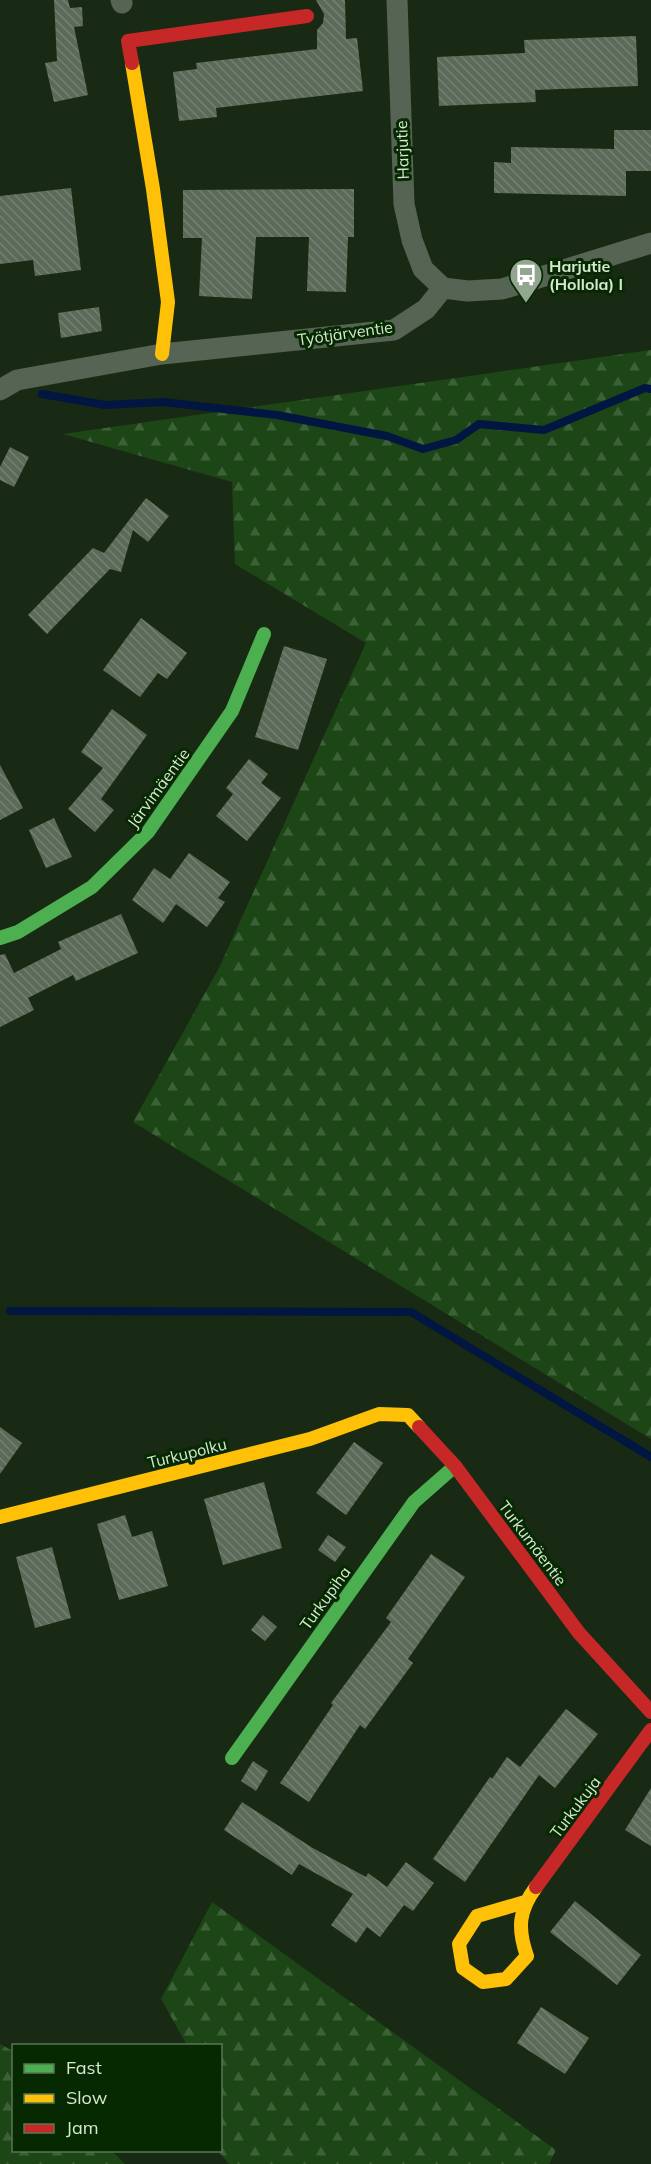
<svg xmlns="http://www.w3.org/2000/svg" width="651" height="2164" viewBox="0 0 651 2164" font-family="Mulish,sans-serif">
<style>
.forest{fill:url(#forest-firs)}
.lines{fill:none;stroke-linecap:round;stroke-linejoin:round}
.stream{stroke:#021642;stroke-width:8}
.building{fill:url(#building-back-hatch)}
.street{stroke:#566454;stroke-width:21}
.fast{stroke:#4caf50;stroke-width:14}
.slow{stroke:#ffc107;stroke-width:14}
.jam{stroke:#c62828;stroke-width:14}
.labels{text-anchor:middle;dominant-baseline:central;stroke-width:6;stroke-linejoin:round;paint-order:stroke}
.street-label{font-size:16px;fill:#d5e9d1;stroke:#072902}
.poi-label{font-size:16px;font-weight:bold;fill:#d5e9d1;stroke:#072902;text-anchor:start}
</style>
<defs>
<pattern id="forest-firs" width="22" height="20" patternUnits="userSpaceOnUse" patternTransform="scale(1.5)"><rect width="22" height="20" fill="#1d4616"/><path d="M5 1l3.5 6h-7zM16 11l3.5 6h-7z" fill="#3d6137"/></pattern>
<pattern id="building-back-hatch" width="6" height="6" patternUnits="userSpaceOnUse" patternTransform="scale(1.5)"><rect width="6" height="6" fill="#5c6b59"/><path d="M-1 5l2 2M0 0l6 6M5-1l2 2" fill="none" stroke="#728070"/></pattern>
</defs>
<rect width="100%" height="100%" fill="#182a14"/>
<g class="forest">
<path d="M651,350v1089l-518,-317 86,-154 147,-325 -131,-79 -3,-82 -169,-48z"/>
<path d="M212,1902l344,248 -7,14h-320l-11,-13 2,-1v-104l-33,-1 -26,-46z"/>
<path d="M0,2044l13,7 1,99 98,1 13,13h-125z"/>
</g>
<g class="lines">
<g class="stream">
<path d="M42,394l63,11 58,-3 114,13 110,21 36,13 33,-9 23,-16 65,6 101,-42 6,1"/>
<path d="M10,1311l401,1 240,145"/>
</g>
</g>
<g class="building">
<path d="M54,0h14l2,8 12,-1 1,19 -9,1 14,68 -34,7 -9,-39 12,-2z"/>
<path d="M316,0h29l1,39 11,-1 6,53 -147,17 1,9 -38,4 -6,-49 24,-3 -1,-6 121,-14v-19l6,-7 1,-9z"/>
<path d="M636,36l2,50 -103,4 1,12 -97,4 -2,-49 88,-4 -1,-13z"/>
<path d="M614,130h37v41h-25v25l-132,-3v-31l17,1v-16l103,2z"/>
<path d="M71,188l10,82 -46,6 -2,-16 -33,4v-68z"/>
<path d="M354,189v48h-6l-2,55 -39,-1 2,-54h-53l-4,62 -53,-3 3,-58h-19v-48z"/>
<path d="M99,307l3,24 -41,7 -3,-25z"/>
<path d="M10,447l19,10 -15,30 -14,-7v-13z"/>
<path d="M146,498l23,18 -21,26 -15,-12 -12,42 -11,-3 -63,65 -19,-19 65,-67 11,5z"/>
<path d="M141,618l46,35 -20,26 -9,-6 -18,24 -37,-27z"/>
<path d="M284,646l43,13 -29,91 -43,-13z"/>
<path d="M112,709l35,26 -46,64 13,11 -19,22 -27,-23 35,-41 -22,-16z"/>
<path d="M249,759l19,15 -7,9 20,15 -34,43 -31,-25 17,-22 -7,-6z"/>
<path d="M0,765l23,43 -23,12z"/>
<path d="M54,818l18,39 -26,11 -17,-38z"/>
<path d="M189,853l41,29 -12,16 7,4 -18,25 -31,-23 -13,19 -31,-23 22,-32 16,11z"/>
<path d="M121,914l17,39 -62,28 -3,-6 -45,23 6,12 -34,17v-72l5,-1 9,19 47,-24 -3,-7z"/>
<path d="M0,1427l22,16 -22,31z"/>
<path d="M354,1442l29,21 -37,52 -30,-22z"/>
<path d="M264,1482l18,66 -59,17 -19,-66z"/>
<path d="M125,1515l7,22 20,-6 16,55 -49,14 -22,-76z"/>
<path d="M328,1535l18,12 -11,15 -17,-12z"/>
<path d="M52,1547l19,71 -36,10 -19,-71z"/>
<path d="M431,1554l34,23 -57,82 5,4 -48,66 -5,-4 -51,77 -29,-19 53,-78 -2,-2 60,-81 -5,-4z"/>
<path d="M263,1615l14,12 -12,14 -14,-11z"/>
<path d="M566,1709l32,25 -43,54 -16,-13 -74,107 -32,-23 57,-82 2,2 15,-22 13,10z"/>
<path d="M253,1761l15,10 -12,20 -15,-10z"/>
<path d="M651,1788v58l-26,-16z"/>
<path d="M242,1802l69,45 55,30 2,-4 19,14 19,-25 28,21 -21,28 -9,-6 -24,32 -13,-10 -11,16 -25,-18 22,-31 -54,-30 -7,11 -68,-45z"/>
<path d="M575,1901l66,54 -24,30 -67,-53z"/>
<path d="M541,2007l48,31 -24,36 -48,-31z"/>
</g>
<g class="lines">
<g class="street">
<path d="M121,0l1,3"/>
<path d="M397,0l7,204 8,36 11,29 20,19"/>
<path d="M443,288l25,3 34,-2 149,-46"/>
<path d="M0,390l17,-10 145,-26 232,-24 32,-21 17,-21"/>
</g>
<g class="fast">
<path d="M0,938l18,-6 74,-45 56,-55 84,-121 32,-77"/>
<path d="M232,1758l182,-256 41,-36"/>
</g>
<g class="slow">
<path d="M132,63l21,126 15,113 -6,52"/>
<path d="M0,1517l310,-78 69,-25 29,1 11,12"/>
<path d="M525,1902l-48,14 -18,28 4,24 20,14 23,-3 21,-23c-10,-28 -8,-46 9,-69"/>
</g>
<g class="jam">
<path d="M132,63l-4,-22 179,-25"/>
<path d="M419,1427l36,39 124,167 72,79"/>
<path d="M536,1887l115,-157"/>
</g>
</g>
<defs>
<g id="bus-pin" transform="scale(1.725)"><path d="M0 17L-7.5 6A9.5 9.5 0 1 1 7.5 6Z" fill="#93a68f" stroke="#072902"/><path d="M-5-6H5V4H4V6H2V4H-2V6H-4V4H-5ZM-3.5-4V0h7V-4ZM-3.5 1.2v1.5H-2V1.2ZM2 1.2v1.5H3.5V1.2Z" fill="#fff"/></g>
</defs>
<g fill-rule="evenodd">
<use href="#bus-pin" x="526" y="275"/>
</g>
<g class="labels">
<g class="street-label">
<text transform="translate(402 150) rotate(-92)">Harjutie</text>
<text transform="translate(345 333) rotate(-8)">Työtjärventie</text>
<text transform="translate(158 788) rotate(-54)">Järvimäentie</text>
<text transform="translate(187 1453) rotate(-14)">Turkupolku</text>
<text transform="translate(533 1543) rotate(53)">Turkumäentie</text>
<text transform="translate(325 1598) rotate(-54)">Turkupiha</text>
<text transform="translate(575 1807) rotate(-53)">Turkukuja</text>
</g>
<g class="poi-label">
<text x="549" y="266">Harjutie<tspan x="549" dy="18">(Hollola) I</tspan></text>
</g>
</g>
<rect x="12" y="2044" width="210" height="108" fill="#072902" stroke="#597655" stroke-width="1.5"/>
<rect x="24" y="2064" width="30" height="9" fill="#4caf50" stroke="#597655" stroke-width="1.5"/>
<text x="66" y="2074" font-size="18" fill="#d5e9d1">Fast</text>
<rect x="24" y="2094" width="30" height="9" fill="#ffc107" stroke="#597655" stroke-width="1.5"/>
<text x="66" y="2104" font-size="18" fill="#d5e9d1">Slow</text>
<rect x="24" y="2124" width="30" height="9" fill="#c62828" stroke="#597655" stroke-width="1.5"/>
<text x="66" y="2134" font-size="18" fill="#d5e9d1">Jam</text>
</svg>
